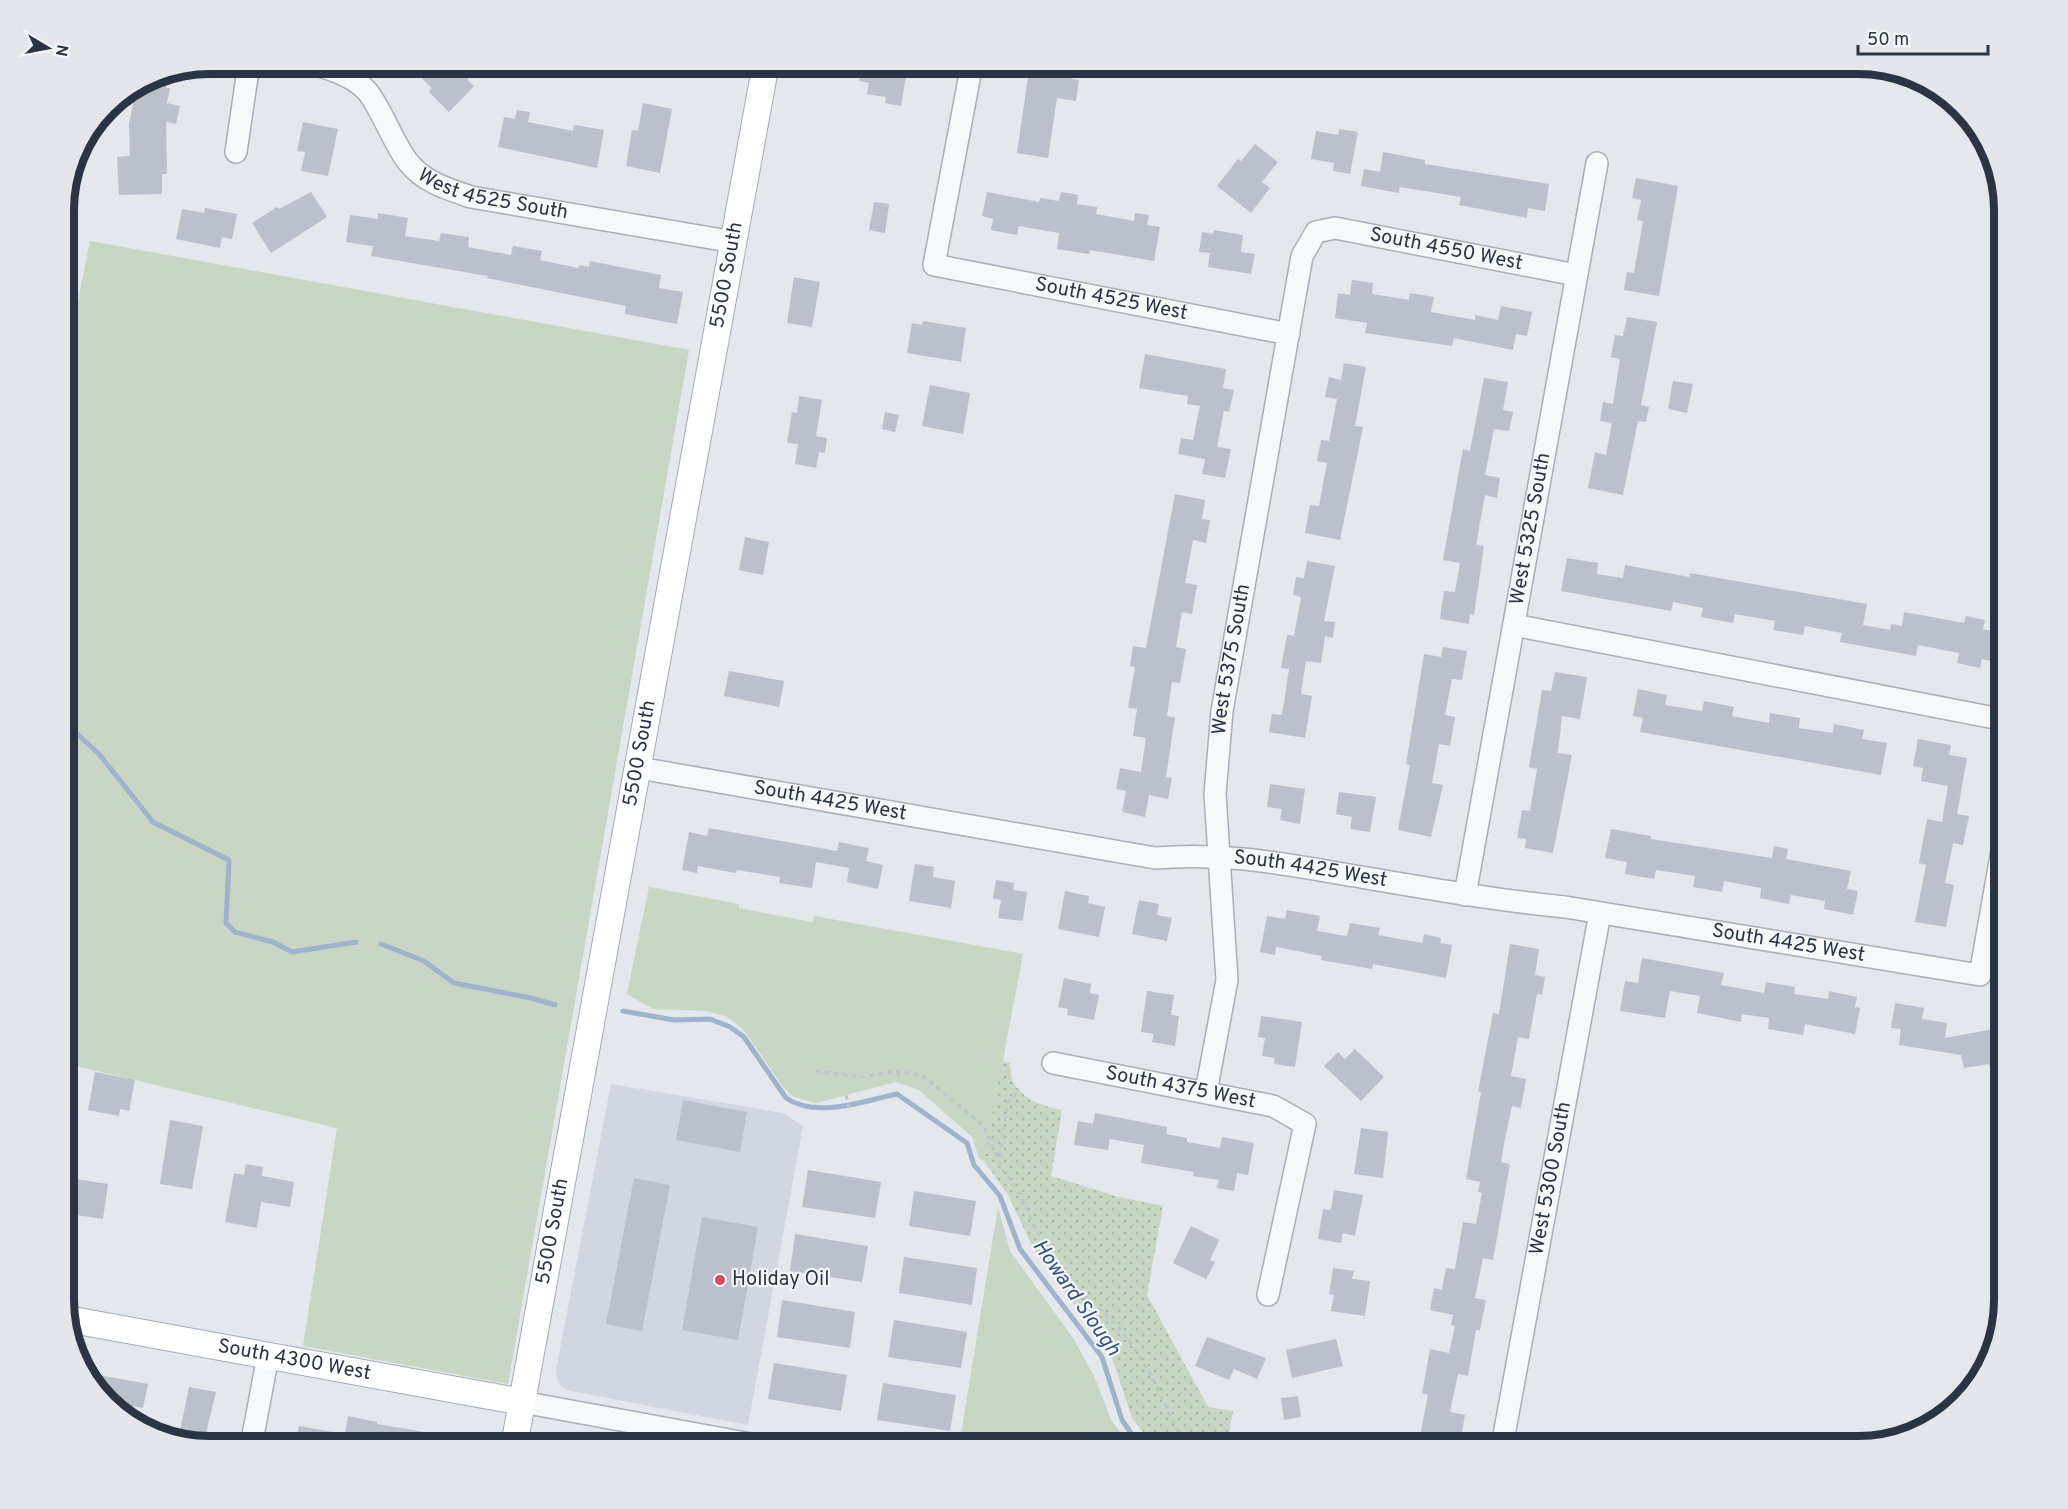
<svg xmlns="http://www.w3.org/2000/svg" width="2068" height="1509" viewBox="0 0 2068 1509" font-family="Overpass,sans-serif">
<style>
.built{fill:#d2d6de}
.green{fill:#c9d6c5}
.park{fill:url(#park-dots)}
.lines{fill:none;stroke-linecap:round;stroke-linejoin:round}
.stream{stroke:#9fb4cc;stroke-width:5}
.building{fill:#bbc0ca}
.minor-casing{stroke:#a9aeb7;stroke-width:24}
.major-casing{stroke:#a3abb8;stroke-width:28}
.path{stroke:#c2c5cb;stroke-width:3;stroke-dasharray:4.5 4.5;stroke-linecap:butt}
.minor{stroke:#f7f8fa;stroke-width:21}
.major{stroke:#fff;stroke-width:26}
.poi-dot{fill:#d1495b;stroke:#f4f6f9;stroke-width:2}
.labels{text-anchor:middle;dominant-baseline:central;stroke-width:4.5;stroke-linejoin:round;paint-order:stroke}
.street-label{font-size:20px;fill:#2b3445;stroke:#f4f6f9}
.poi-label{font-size:20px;fill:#2b3445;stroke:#f4f6f9;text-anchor:start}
.water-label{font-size:21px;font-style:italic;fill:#34527a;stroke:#f4f6f9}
.rim{fill:none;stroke:#2b3445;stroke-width:8}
</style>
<defs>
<pattern id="park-dots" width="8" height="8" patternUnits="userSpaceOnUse" patternTransform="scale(1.5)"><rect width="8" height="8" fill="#c9d6c5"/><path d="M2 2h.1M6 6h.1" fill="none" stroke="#adb8ab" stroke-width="1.8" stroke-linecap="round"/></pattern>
</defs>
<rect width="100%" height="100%" fill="#e4e7ec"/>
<path class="built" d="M611,1084l172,29 20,13 -55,299 -182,-35 -8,-7 -2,-13z"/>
<g class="green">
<path d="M90,241l599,109 -181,1034 -205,-38 34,-218 -274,-65v-686z"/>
<path d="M649,887l90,17v4l73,14 2,-6 209,38 -39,207 -5,-3 -7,-21 -53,-47 -23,-8 -80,21 -22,-6 -11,-10 -40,-58 -16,-12 -20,-6 -54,-2 -26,-15z"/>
<path d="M998,1207l12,44 63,87 22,40 16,42 20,26h-172z"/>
</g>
<path class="park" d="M1002,1061l8,2c-1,31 25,42 52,47l-11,66 68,21 44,9 -16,89 61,112 25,4 -6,35h-73l-22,-28 -20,-60 -80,-112 -24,-51 -24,-34z"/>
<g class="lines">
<g class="stream">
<path d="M63,721l36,33 54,68 76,38 -3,63 9,9 38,10 19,10 64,-10"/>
<path d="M381,944l43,17 30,22 77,15 24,7"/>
<path d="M623,1011l51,9 36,-1 20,8 14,10 42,61c31,21 77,3 111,-4l70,49 7,22 26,31 20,53 82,108 20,63 18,26"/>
</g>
</g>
<g class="building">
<path d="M421,63h63l-17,17 7,6 -25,26 -20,-20 3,-4 -18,-17z"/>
<path d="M642,63h40l-2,14 -38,-7z"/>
<path d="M862,63h46l-7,43 -16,-3 1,-6 -19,-3 2,-11 -10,-2z"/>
<path d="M1030,63h44l-2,16 7,1 -3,21 -19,-3 -9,60 -31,-5z"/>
<path d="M152,75l16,4 -2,9h4l-3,15 13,3 -4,18 -10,-2 1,52h-5v20l-43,1 -2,-38 13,-1 -1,-32 8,-40z"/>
<path d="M643,103l29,6 -12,64 -34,-7 6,-36 6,1z"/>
<path d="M517,110l13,2 -2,10 45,9 1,-6 30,5 -7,38 -99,-21 6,-30 11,2z"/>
<path d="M303,122l35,7 -10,47 -27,-5 4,-19 -8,-1z"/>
<path d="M1339,129l19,3 -8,42 -17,-3 1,-8 -23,-4 5,-28 22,4z"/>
<path d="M1255,144l23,18 -16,20 8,6 -19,25 -34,-27 21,-27 3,2z"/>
<path d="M1383,152l42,8v4l124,20 -4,27 -17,-3 -1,10 -68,-13 2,-8 -61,-10 -1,6 -38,-7 3,-17 16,3z"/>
<path d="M1636,178l42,8 -19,110 -35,-6 3,-18 7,1 9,-52 -6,-1 4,-20 -9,-2z"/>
<path d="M311,192l16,25 -56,36 -19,-30 25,-16 2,2z"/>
<path d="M987,192l52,10 1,-4 19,3 2,-9 17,3 -1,9 20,3 -1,7 38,7 1,-8 14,2 -2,10 13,2 -6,34 -64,-11 -1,4 -32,-5 2,-16 -40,-7 -2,9 -26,-5 2,-11 -11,-3z"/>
<path d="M874,202l15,2 -4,29 -16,-3z"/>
<path d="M205,208l32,6 -5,25 -10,-2 -2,11 -44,-9 6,-30 22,4z"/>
<path d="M378,213l30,5 -3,18 34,5 2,-8 28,4 -1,10 43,8 2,-9 29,5 -2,9 38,8 1,-3 10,2 1,-6 71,14 -2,13 24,4 -6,32 -52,-10 1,-8 -139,-28 1,-2 -117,-20 2,-10 -27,-4 4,-27 28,4z"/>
<path d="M1214,230l29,5 -2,17 14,2 -4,20 -43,-7 2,-14 -11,-1 3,-20 11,2z"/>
<path d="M794,277l26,5 -8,45 -25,-4z"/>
<path d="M1352,280l21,3 -1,11 37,6 1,-7 24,4 -3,15 44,8v-5l23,5 3,-14 31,6 -5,24 -11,-2 -3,16 -59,-12 -2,8 -87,-13 2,-10 -32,-5 3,-25 12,2z"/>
<path d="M1627,317l30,5 -16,83 8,2 -3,15 -8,-1 -15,74 -35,-7 7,-36 11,3 6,-32 -12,-2 3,-19 10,2 7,-45 -9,-2 4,-22 8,1z"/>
<path d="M923,321l43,7 -5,34 -54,-9 5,-30 10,2z"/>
<path d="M1145,354l81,15 -3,19 11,2 -5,22 -5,-1 -7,36 14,2 -6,29 -23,-4 3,-15 -27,-5 3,-16 12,2 7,-34 -13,-2 1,-8 -49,-8z"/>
<path d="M1344,363l22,4 -11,59 8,1 -23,113 -35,-7 5,-28 9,1 8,-43 -10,-2 4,-21 8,1 8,-42 -12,-2 4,-20 12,3z"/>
<path d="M1484,378l24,4 -5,28 10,2 -4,19 -15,-2 -9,46 15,3 -3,20 -12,-3 -9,50 8,1 -10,69 -4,-1 -1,10 -29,-5 4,-28 11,1 5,-29 -17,-3 20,-111 7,2z"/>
<path d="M1673,381l20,3 -6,29 -19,-4z"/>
<path d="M930,385l40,8 -7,41 -41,-8z"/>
<path d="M799,396l23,4 -6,36 11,2 -2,15 -6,-1 -3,16 -21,-4 3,-20 -11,-1 5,-31 5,1z"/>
<path d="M885,412l14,3 -4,17 -13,-3z"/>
<path d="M1175,494l30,6 -3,19 8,1 -4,23 -13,-3 -8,43 12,2 -5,29 -10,-2 -6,35 10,2 -6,34 -8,-1 -5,34 8,1 -9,60 6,1 -4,21 -19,-4 -4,22 -23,-5 4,-21 -10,-2 4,-21 21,4 5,-34 -13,-2 4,-27 -9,-1 7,-41 -5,-1 3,-20 13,2z"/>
<path d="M745,537l24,5 -6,33 -24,-5z"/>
<path d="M1567,558l31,5 -1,11 26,4 2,-13 6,1 58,11 1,-4 177,31 -4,21 27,5 1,-6 11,2 2,-14 60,11 2,-7 19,4 -2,9 13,3 -6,29 -8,-2 -2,9 -23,-5 2,-10 -41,-8 -2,11 -76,-14 2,-9 -37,-7 -2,9 -30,-5 2,-9 -40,-7 -2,9 -32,-6 2,-9 -30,-6 -2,9 -110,-20z"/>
<path d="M1307,561l28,5 -11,55 11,1 -2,16 -8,-2 -4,27 -15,-2 -5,33 11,2 -7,42 -36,-6 3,-18 10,1 7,-46 -8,-1 6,-33 7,1 7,-39 -8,-2 3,-18 8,1z"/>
<path d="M1443,647l24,4 -5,29 -10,-1 -7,36 10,2 -5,29 -11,-2 -7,39 11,2 -12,52 -33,-7 12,-65 -4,-1 18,-110 17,3z"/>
<path d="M729,671l55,10 -5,26 -55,-11z"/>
<path d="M1555,672l32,5 -7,42 -18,-3 -4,37 14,2 -19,98 -28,-5 1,-9 -9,-1 5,-28 8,1 7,-42 -8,-2 13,-77 9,1z"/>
<path d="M1638,689l29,6 -2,10 37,6 2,-10 30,6 -2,9 37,7 1,-10 30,5 -1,10 34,5 1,-9 30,6 -2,9 25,4 -6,32 -241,-43 3,-14 -10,-2z"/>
<path d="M1918,739l33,6 -2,10 18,3 -10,56 12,2 -6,29 -10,-2 -8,40 9,2 -8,42 -31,-5 11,-57 -7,-2 8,-44 15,3 6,-36 -27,-5 2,-13 -10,-2z"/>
<path d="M1270,784l35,5 -5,35 -20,-4 2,-11 -15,-2z"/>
<path d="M1339,792l37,5 -6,35 -20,-3 2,-12 -16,-3z"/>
<path d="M709,828l128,23 2,-9 30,6 -3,13 17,4 -5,24 -31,-7 2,-14 -33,-6 -4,26 -33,-5 1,-6 -43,-7 -1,3 -38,-7 -1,7 -15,-3 7,-38 18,4z"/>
<path d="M1611,829l40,7v3l121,19 2,-12 14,3 -2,10 65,12 -4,18 11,2 -5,24 -29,-6 1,-8 -34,-6 -2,9 -29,-6 1,-10 -37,-7 -2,11 -29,-5 2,-11 -39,-6 -2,9 -29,-5 2,-12 -22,-4z"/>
<path d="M915,864l19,3 -1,10 22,4 -4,27 -42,-7z"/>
<path d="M996,880l18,3 -1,7 14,2 -4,29 -25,-3 3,-18 -8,-1z"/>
<path d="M1065,891l24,5 -1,7 17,4 -6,30 -41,-8z"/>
<path d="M1139,900l20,4 -2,11 15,3 -5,23 -35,-7z"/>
<path d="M1287,910l33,6 -3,15 30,5 3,-13 30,5 -2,7 44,8 2,-9 17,4 -1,5 12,2 -6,33 -73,-14 -1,5 -51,-9 1,-4 -46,-9 -1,8 -15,-3 7,-36 18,3z"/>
<path d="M1510,944l29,5 -4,26 10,2 -3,18 -5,-1 -8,45 -11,-2 -7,39 15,3 -5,29 -9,-2 -8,38 -3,18 9,2 -17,96 -10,-2 -8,40 11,2 -6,30h-4l-8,46 -10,-2 -8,38 15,3 -5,28 -11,-2v5h-31l10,-51 -6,-2 8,-44 19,4 6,-27 -4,-1 2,-10 -23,-5 4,-22 8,2 4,-22 9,1 8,-47 13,2 6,-31 -4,-1 2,-10 -14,-3 15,-87h-3l15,-79 6,1z"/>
<path d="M1642,958l82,15 -3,12 43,8 2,-11 29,5 -1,7 34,5 1,-8 28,6 -2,10 5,1 -5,26 -50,-10 -2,11 -35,-6 1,-11 -27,-4 -1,8 -44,-9 3,-17 -30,-5 -5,27 -45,-7 5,-30 13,2z"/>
<path d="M1064,978l27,6 -1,9 9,2 -5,25 -27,-5 1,-6 -10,-2z"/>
<path d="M1147,991l27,4 -3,20 8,1 -4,30 -23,-4 2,-8 -13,-2z"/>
<path d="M1895,1003l29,5 -2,11 25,4 -2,15 60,-11v38l-15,3 -1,-4 -25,4 -3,-13 -62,-10 2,-16 -10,-1z"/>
<path d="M1261,1016l41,6 -7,45 -21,-3 1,-6 -13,-2 3,-18 -7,-1z"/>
<path d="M1355,1049l29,28 -23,24 -37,-35 14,-14 7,7z"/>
<path d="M95,1072l40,8 -6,31 -9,-2 -1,7 -31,-6z"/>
<path d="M683,1100l64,12 -7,40 -64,-12z"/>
<path d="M1095,1113l72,14 -1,7 21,4v4l33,6 2,-11 32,6 -6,32 -11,-2 -3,18 -17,-3 2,-8 -26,-4 1,-4 -53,-9 3,-18 -34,-6 -2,11 -34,-5 4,-24 15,3z"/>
<path d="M170,1120l33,6 -11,63 -32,-5z"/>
<path d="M1361,1128l27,4 -5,46 -29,-4z"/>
<path d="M246,1164l17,3 -1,9 32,6 -4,25 -29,-5 -4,26 -32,-6 9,-49 10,2z"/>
<path d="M808,1170l73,12 -6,36 -73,-11z"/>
<path d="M63,1177l45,7 -5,35 -40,-6z"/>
<path d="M634,1178l36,7 -28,146 -36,-7z"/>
<path d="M1334,1190l29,5 -8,41 -12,-3 -2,10 -23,-4 5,-30 8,1z"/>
<path d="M914,1191l62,10 -6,35 -61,-10z"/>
<path d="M702,1217l56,10 -20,113 -56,-10z"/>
<path d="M1191,1226l28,14 -9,20 5,2 -9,17 -33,-16z"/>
<path d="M795,1234l73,12 -6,36 -72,-11z"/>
<path d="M904,1257l73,11 -5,37 -73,-12z"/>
<path d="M1333,1268l21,3 -2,8 18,2 -5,35 -34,-5 3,-16 -5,-1z"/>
<path d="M782,1300l73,12 -5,36 -73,-11z"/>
<path d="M894,1320l73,12 -6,36 -73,-11z"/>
<path d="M1207,1337l59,21 -9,21 -23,-10 -5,11 -34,-14z"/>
<path d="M1336,1339l7,27 -51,12 -6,-28z"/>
<path d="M774,1363l73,12 -6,36 -73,-12z"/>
<path d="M82,1372l66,12 -5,24 -35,-6z"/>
<path d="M883,1383l73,12 -6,36 -73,-11z"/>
<path d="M189,1387l27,5 -13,53 -25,-4z"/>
<path d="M1298,1396l3,21 -17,3 -3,-22z"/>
<path d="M348,1416l29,6v2l82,14 -1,8h-163l4,-20 46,8z"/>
</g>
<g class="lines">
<g class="minor-casing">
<g id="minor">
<path id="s1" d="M304,63c20,3 48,12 62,27 14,15 27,53 42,72 16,20 39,27 63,35l263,45"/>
<path id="s2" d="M971,69l-37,196 355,69"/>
<path d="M236,152l13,-89"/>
<path d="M1514,625l491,95"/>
<path id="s3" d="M639,768l516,90c73,-6 129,6 200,18 70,12 139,24 210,31l415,68 25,-142"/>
<path id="s4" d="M1465,895l132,-732"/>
<path id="s5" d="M1053,1063l220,43 32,18 -37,171"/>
<path id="s6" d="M1206,1092l21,-112 -12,-186 7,-83 80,-455 14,-24 19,-4 241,47"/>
<path d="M522,1402l240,44"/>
<path d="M251,1446l17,-90"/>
<path id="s7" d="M1502,1446l98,-533"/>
</g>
</g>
<g class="major-casing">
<g id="major">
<path id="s8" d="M67,1319l455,83"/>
<path id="s9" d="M514,1446l252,-1383"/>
</g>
</g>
<g class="path">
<path d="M816,1071l45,6 38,-6 24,5 60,49 20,45 17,24 13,30 30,51 55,51 15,20 17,27 35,73"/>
<path d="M898,1077l1,-6"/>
<path d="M846,1095l4,16"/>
<path d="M1000,1157l8,-55 11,-13"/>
</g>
<use href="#minor" class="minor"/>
<use href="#major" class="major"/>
</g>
<circle class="poi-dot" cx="720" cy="1280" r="6"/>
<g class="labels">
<g class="street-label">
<text stroke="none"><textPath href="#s1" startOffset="246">West 4525 South</textPath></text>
<text stroke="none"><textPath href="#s6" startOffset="1006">South 4550 West</textPath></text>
<text stroke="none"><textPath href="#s9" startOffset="1190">5500 South</textPath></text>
<text stroke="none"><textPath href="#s2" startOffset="380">South 4525 West</textPath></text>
<text stroke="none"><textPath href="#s4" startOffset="372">West 5325 South</textPath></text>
<text stroke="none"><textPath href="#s6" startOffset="436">West 5375 South</textPath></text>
<text stroke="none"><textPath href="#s9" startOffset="704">5500 South</textPath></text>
<text stroke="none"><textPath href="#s3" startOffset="194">South 4425 West</textPath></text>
<text stroke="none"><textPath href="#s3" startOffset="680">South 4425 West</textPath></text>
<text stroke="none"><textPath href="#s3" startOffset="1164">South 4425 West</textPath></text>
<text stroke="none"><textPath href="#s5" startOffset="130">South 4375 West</textPath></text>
<text stroke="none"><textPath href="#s7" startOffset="272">West 5300 South</textPath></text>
<text stroke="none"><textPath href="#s9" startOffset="218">5500 South</textPath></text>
<text stroke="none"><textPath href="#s8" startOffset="231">South 4300 West</textPath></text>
</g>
<g class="poi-label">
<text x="732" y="1280">Holiday Oil</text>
</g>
<g class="water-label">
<text transform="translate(1076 1298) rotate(55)">Howard Slough</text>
</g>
</g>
<path d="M0 0H2068V1509H0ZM210 74H1858A136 136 0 0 1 1994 210V1300A136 136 0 0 1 1858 1436H210A136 136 0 0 1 74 1300V210A136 136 0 0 1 210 74Z" fill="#e4e6eb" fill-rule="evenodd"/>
<path class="rim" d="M210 74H1858A136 136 0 0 1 1994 210V1300A136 136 0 0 1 1858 1436H210A136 136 0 0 1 74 1300V210A136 136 0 0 1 210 74Z"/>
<g transform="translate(48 48) rotate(100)" stroke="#f4f6f9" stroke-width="4.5" paint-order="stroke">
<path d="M0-4.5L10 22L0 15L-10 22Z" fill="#2b3445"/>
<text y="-9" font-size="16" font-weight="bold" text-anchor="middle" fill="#2b3445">N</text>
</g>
<path d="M1858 45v9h130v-9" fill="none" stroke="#2b3445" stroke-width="3"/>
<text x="1867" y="45" font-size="18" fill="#2b3445" stroke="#f4f6f9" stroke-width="4.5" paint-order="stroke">50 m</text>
</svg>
